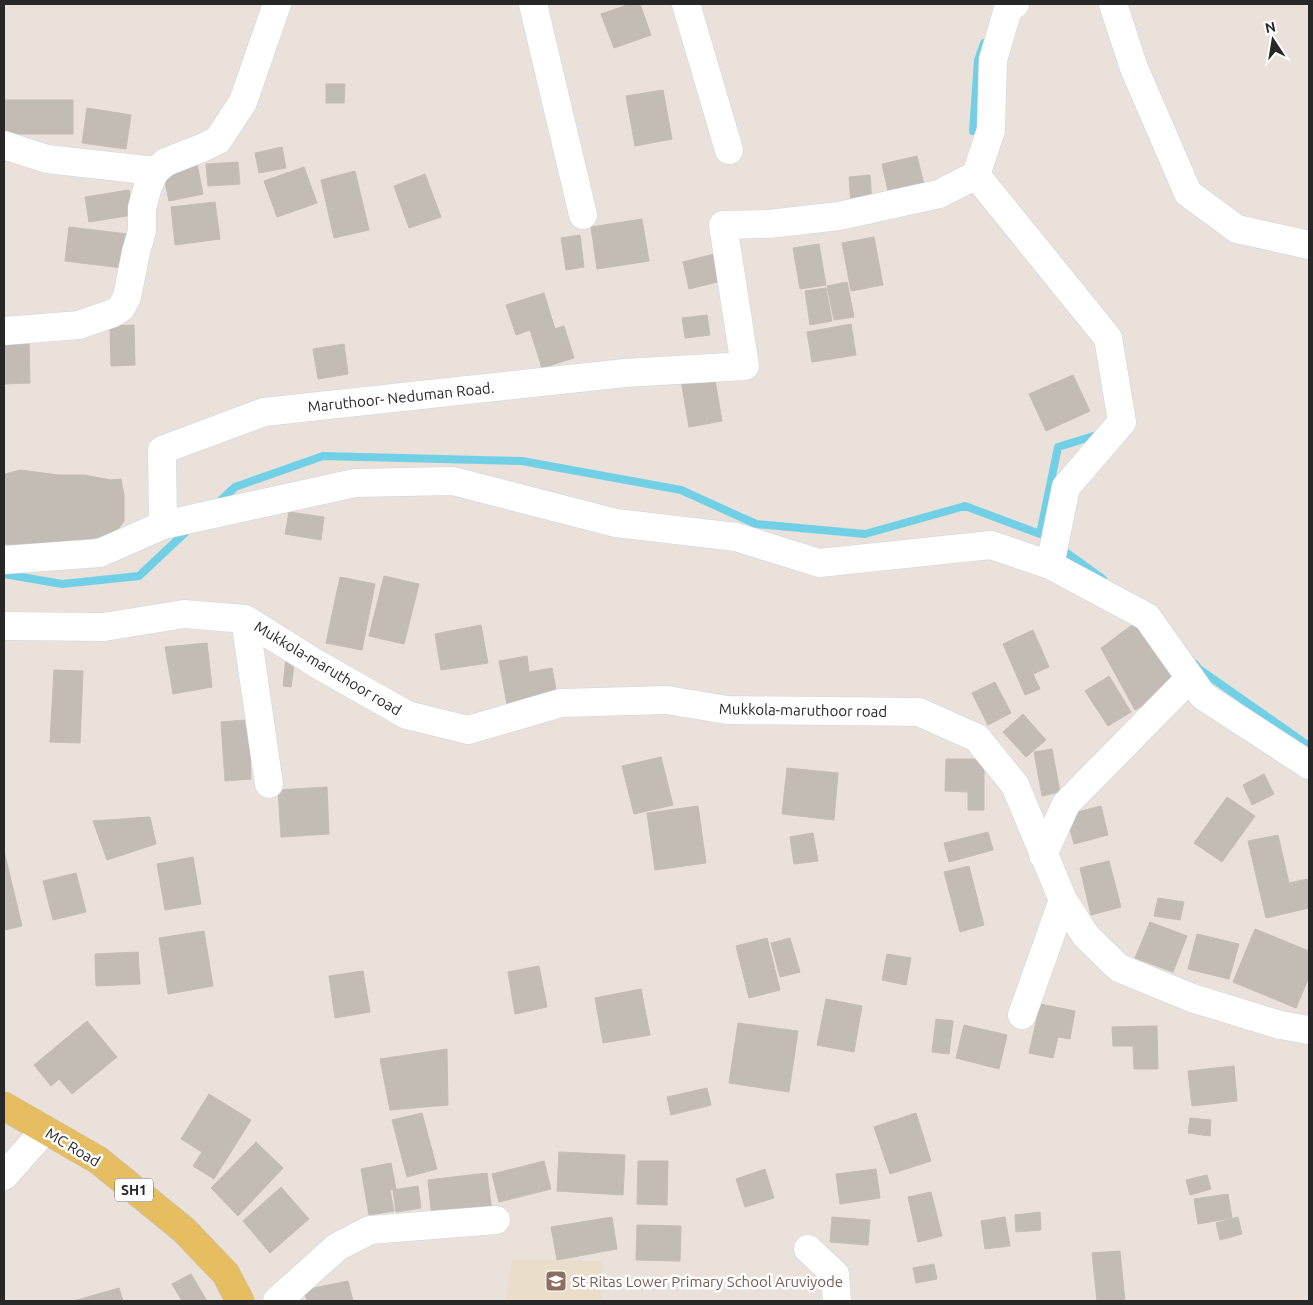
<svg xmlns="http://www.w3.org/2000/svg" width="1313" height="1305" viewBox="0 0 1313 1305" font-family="Ubuntu,sans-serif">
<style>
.education{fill:#eaddca}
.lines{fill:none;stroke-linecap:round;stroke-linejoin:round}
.stream{stroke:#72d0e6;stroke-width:8}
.building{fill:#c2bcb5;stroke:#c4bdb4}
.minor-casing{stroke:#cfd4e0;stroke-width:29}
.major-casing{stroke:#c3c3c3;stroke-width:29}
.minor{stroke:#fff;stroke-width:28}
.major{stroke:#e7bd61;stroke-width:28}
.labels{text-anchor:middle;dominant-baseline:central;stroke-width:5;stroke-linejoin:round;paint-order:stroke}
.shield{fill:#fff;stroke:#686868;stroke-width:1}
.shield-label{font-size:14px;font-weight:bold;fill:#272727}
.street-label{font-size:15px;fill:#272727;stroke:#fff}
.education-label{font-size:15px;fill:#785e54;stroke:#fff;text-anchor:start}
</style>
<rect width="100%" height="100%" fill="#e9e1da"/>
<path class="education" d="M512,1260l90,1v40h-96z"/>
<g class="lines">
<g class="stream">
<path d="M973,131l5,-71 6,-17"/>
<path d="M217,504l18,-17 88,-31 199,5 159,29 75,34 109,10 100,-28 75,28 18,-87 42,-13"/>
<path d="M1060,548l43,31"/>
<path d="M4,574l58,10 77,-8 51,-48"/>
<path d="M1195,664l4,5 110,77"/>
</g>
</g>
<g class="building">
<path d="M630,4h10l11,31 -37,13 -13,-34z"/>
<path d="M326,84h19l-1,19h-18z"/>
<path d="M663,90l9,49 -37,7 -9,-50z"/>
<path d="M4,100h69v34h-68z"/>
<path d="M87,108l44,7 -5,34 -44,-6z"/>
<path d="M282,147l4,21 -27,5 -4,-20z"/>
<path d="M917,156l9,36 -36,8 -8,-36z"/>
<path d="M238,162l2,22 -32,2 -2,-22z"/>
<path d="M197,164l6,30 -34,7 -6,-29z"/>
<path d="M304,167l13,36 -40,14 -13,-36z"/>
<path d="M355,171l14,59 -35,8 -13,-58z"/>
<path d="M425,174l16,43 -32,11 -15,-42z"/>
<path d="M870,175l2,28 -21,1 -2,-27z"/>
<path d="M129,190l4,25 -44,7 -4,-25z"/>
<path d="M215,202l5,37 -45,6 -4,-38z"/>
<path d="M642,219l7,42 -52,8 -6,-42z"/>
<path d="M69,227l58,7 -4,34 -58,-7z"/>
<path d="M580,235l4,32 -18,3 -5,-32z"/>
<path d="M874,237l9,48 -32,6 -9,-48z"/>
<path d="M819,244l7,41 -26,4 -7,-41z"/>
<path d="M714,254l7,27 -32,8 -6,-27z"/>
<path d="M847,282l7,35 -20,3 -7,-34z"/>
<path d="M826,288l6,33 -22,4 -5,-34z"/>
<path d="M544,293l11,36 9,-3 10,32 -32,10 -12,-38 -14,5 -10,-30z"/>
<path d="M707,315l3,20 -25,3 -3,-20z"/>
<path d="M851,324l5,31 -44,7 -5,-30z"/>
<path d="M134,325l1,40 -24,1 -1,-40z"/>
<path d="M4,341h25l1,42 -26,1z"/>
<path d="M344,344l4,30 -30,5 -5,-30z"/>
<path d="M714,374l8,47 -33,6 -8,-47z"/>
<path d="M1073,375l17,36 -44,20 -17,-37z"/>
<path d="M20,470l38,5h26l27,5 10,-1 3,16v26l-8,11 -25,7 -19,1 -37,5 -31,-1v-66l1,-4z"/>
<path d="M289,512l35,5 -3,23 -36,-6z"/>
<path d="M384,576l35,8 -15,60 -35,-8z"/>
<path d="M340,577l35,7 -13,66 -36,-7z"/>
<path d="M1143,617l42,65 -50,28 -34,-62z"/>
<path d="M481,625l7,38 -47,7 -6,-36z"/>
<path d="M1033,630l16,37 -16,7 7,15 -15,6 -22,-51z"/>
<path d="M207,643l5,44 -39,7 -8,-47z"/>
<path d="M527,656l2,16 23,-4 6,33 -50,9 -9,-49z"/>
<path d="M286,657l9,2 -4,28 -8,-1z"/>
<path d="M54,670l29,1 -3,72 -30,-1z"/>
<path d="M1109,676l22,36 -23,14 -23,-35z"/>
<path d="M995,682l16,31 -23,12 -16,-32z"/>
<path d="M1023,714l23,26 -20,17 -23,-25z"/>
<path d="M256,719l2,33h-8l1,27 -26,2 -4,-59z"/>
<path d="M1052,749l8,43 -18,4 -8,-44z"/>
<path d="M661,757l12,48 -39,9 -12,-48z"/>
<path d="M946,759h38v51h-16v-18l-23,-1z"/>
<path d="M787,768l51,5 -4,47 -52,-6z"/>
<path d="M1264,774l10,20 -22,11 -9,-20z"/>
<path d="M327,787l2,47 -48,3 -3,-47z"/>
<path d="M1227,797l28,19 -33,46 -28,-19z"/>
<path d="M698,806l8,57 -51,7 -8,-57z"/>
<path d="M1101,806l7,29 -34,9 -8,-29z"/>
<path d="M150,817l6,27 -49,16 -14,-39z"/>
<path d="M988,832l5,18 -44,12 -5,-19z"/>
<path d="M813,833l5,28 -24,3 -4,-27z"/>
<path d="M1278,835l11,48 18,-4 2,8v21l-43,10 -18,-77z"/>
<path d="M4,851l18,75 -18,4z"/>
<path d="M193,857l8,47 -36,6 -8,-46z"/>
<path d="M1109,861l12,46 -30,8 -11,-47z"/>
<path d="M969,866l15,59 -24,7 -16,-60z"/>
<path d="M76,873l10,39 -33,8 -10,-39z"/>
<path d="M1158,898l26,4 -4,18 -26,-4z"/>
<path d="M1150,922l37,14 -14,36 -38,-14z"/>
<path d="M1255,929l54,22v26l-13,31 -63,-26z"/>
<path d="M204,931l9,55 -45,8 -9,-56z"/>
<path d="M1197,934l42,10 -10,35 -41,-10z"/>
<path d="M767,938l13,52 -31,8 -13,-52z"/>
<path d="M790,938l10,34 -20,5 -9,-34z"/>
<path d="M138,952l2,32 -44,2 -1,-32z"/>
<path d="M887,954l24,4 -5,27 -24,-5z"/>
<path d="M539,966l8,41 -32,7 -7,-42z"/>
<path d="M363,971l7,41 -35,6 -6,-42z"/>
<path d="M641,989l9,46 -47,8 -8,-45z"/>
<path d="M826,999l36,7 -8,46 -37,-7z"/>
<path d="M1040,1004l35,7 -5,28 -12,-2 -5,21 -24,-5z"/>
<path d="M936,1019l17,2 -4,33 -17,-2z"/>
<path d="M87,1021l30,36 -45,37 -13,-15 -8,7 -17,-21z"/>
<path d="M738,1023l60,8 -9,61 -60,-9z"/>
<path d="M964,1025l43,10 -8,34 -43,-11z"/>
<path d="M1157,1026l1,43h-24l-1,-23h-20l-1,-19z"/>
<path d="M447,1049l1,56 -58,5 -10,-51z"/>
<path d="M1234,1066l3,35 -45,5 -4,-35z"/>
<path d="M707,1088l4,17 -40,10 -4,-18z"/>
<path d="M209,1094l42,26 -37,59 -21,-13 9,-14 -21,-13z"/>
<path d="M422,1113l15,56 -30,8 -15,-57z"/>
<path d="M916,1113l15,48 -41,13 -16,-47z"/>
<path d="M1190,1118l21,2 -1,16 -22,-3z"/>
<path d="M256,1142l27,26 -45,48 -27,-28z"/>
<path d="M559,1152l66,3 -2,40 -66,-4z"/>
<path d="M544,1161l7,28 -52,13 -7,-28z"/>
<path d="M638,1161h30l-1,44 -30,-1z"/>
<path d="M391,1163l5,26 -6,1 4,21 -25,4 -8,-46z"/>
<path d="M765,1169l9,29 -29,9 -9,-28z"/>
<path d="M876,1169l4,29 -40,6 -4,-30z"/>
<path d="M487,1173l5,38 -60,7 -4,-38z"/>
<path d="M1207,1175l4,14 -21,6 -4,-15z"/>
<path d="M418,1186l3,22 -25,4 -3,-22z"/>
<path d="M281,1187l28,32 -39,34 -27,-32z"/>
<path d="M931,1192l11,44 -24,6 -10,-45z"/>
<path d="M1228,1194l4,24 -34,6 -4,-25z"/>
<path d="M1040,1212l1,18 -25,2 -1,-17z"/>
<path d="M612,1217l5,32 -60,11 -6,-33z"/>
<path d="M832,1217l38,3 -2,25 -38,-3z"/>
<path d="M1005,1217l5,29 -25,3 -4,-28z"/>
<path d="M1238,1217l4,17 -22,6 -4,-17z"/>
<path d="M637,1225l44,1 -1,35 -44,-1z"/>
<path d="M1120,1251l5,50h-28l-5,-48z"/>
<path d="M934,1264l3,15 -21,4 -3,-15z"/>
<path d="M191,1274l16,27h-25l-10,-17z"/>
<path d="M348,1281l5,20h-46l-3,-11z"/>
<path d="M119,1288l4,13h-49z"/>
</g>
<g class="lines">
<g class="minor-casing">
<g id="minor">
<path d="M533,4l50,211"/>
<path d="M686,4l43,146"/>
<path d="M1113,4l21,64 54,125 49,36 72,16"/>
<path d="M4,145l43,14 108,12"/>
<path d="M976,175l132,163 14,84 -56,65 -16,78"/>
<path d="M4,331l75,-6 34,-12 8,-5 6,-11 9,-45 6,-21v-23l6,-22 7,-15 11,-9 38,-15 14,-7 25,-38 34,-98"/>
<path d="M163,525l192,-42 98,-2 163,42 120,14 83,26 172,-18 59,20 97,52 56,79 106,69"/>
<path d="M4,560l96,-7 63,-28 -1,-75 102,-38 361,-39 120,-7 -22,-141 46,-1 70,-8 100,-22 37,-19 15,-45 2,-70 15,-51 7,-5"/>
<path d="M245,619l24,165"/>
<path d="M4,626l100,1 80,-13 61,5 72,45 90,51 61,15 93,-27 106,-3 60,10 192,2 58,26 38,47 48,115 23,36 33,32 73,30 88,27 29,5"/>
<path d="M1043,855l23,-51 124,-126"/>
<path d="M1022,1015l41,-115"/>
<path d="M4,1176l41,-46"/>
<path d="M808,1249l27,25 2,27"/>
<path d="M277,1301l60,-54 33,-17 126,-10"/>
</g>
</g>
<g class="major-casing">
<path id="major" d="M4,1106l94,54 86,70 42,44 14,27"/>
</g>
<use href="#minor" class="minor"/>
<use href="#major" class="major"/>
</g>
<defs>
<g id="school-square" transform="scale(1.125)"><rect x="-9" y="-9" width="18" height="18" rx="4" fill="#8d6e63" stroke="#fff"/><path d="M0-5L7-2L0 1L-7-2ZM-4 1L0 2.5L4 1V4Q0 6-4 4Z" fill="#fff"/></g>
</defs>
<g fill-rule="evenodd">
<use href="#school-square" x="556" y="1281"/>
</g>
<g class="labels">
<rect class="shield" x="115" y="1178.5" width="38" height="23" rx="4"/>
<g class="shield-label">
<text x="134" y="1190">SH1</text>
</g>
<g class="street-label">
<text transform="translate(401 397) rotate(-6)">Maruthoor- Neduman Road.</text>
<text transform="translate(328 668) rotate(31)">Mukkola-maruthoor road</text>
<text transform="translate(803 710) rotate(1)">Mukkola-maruthoor road</text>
<text transform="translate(73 1147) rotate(31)">MC Road</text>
</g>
<g class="education-label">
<text x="572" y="1281">St Ritas Lower Primary School Aruviyode</text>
</g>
</g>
<rect width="1313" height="1305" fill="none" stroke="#272727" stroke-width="10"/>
<g transform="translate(1273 40) rotate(348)" stroke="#ffffff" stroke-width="4" paint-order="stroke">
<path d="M0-4L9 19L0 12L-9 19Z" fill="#272727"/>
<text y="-8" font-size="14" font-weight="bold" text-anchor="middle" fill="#272727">N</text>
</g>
</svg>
